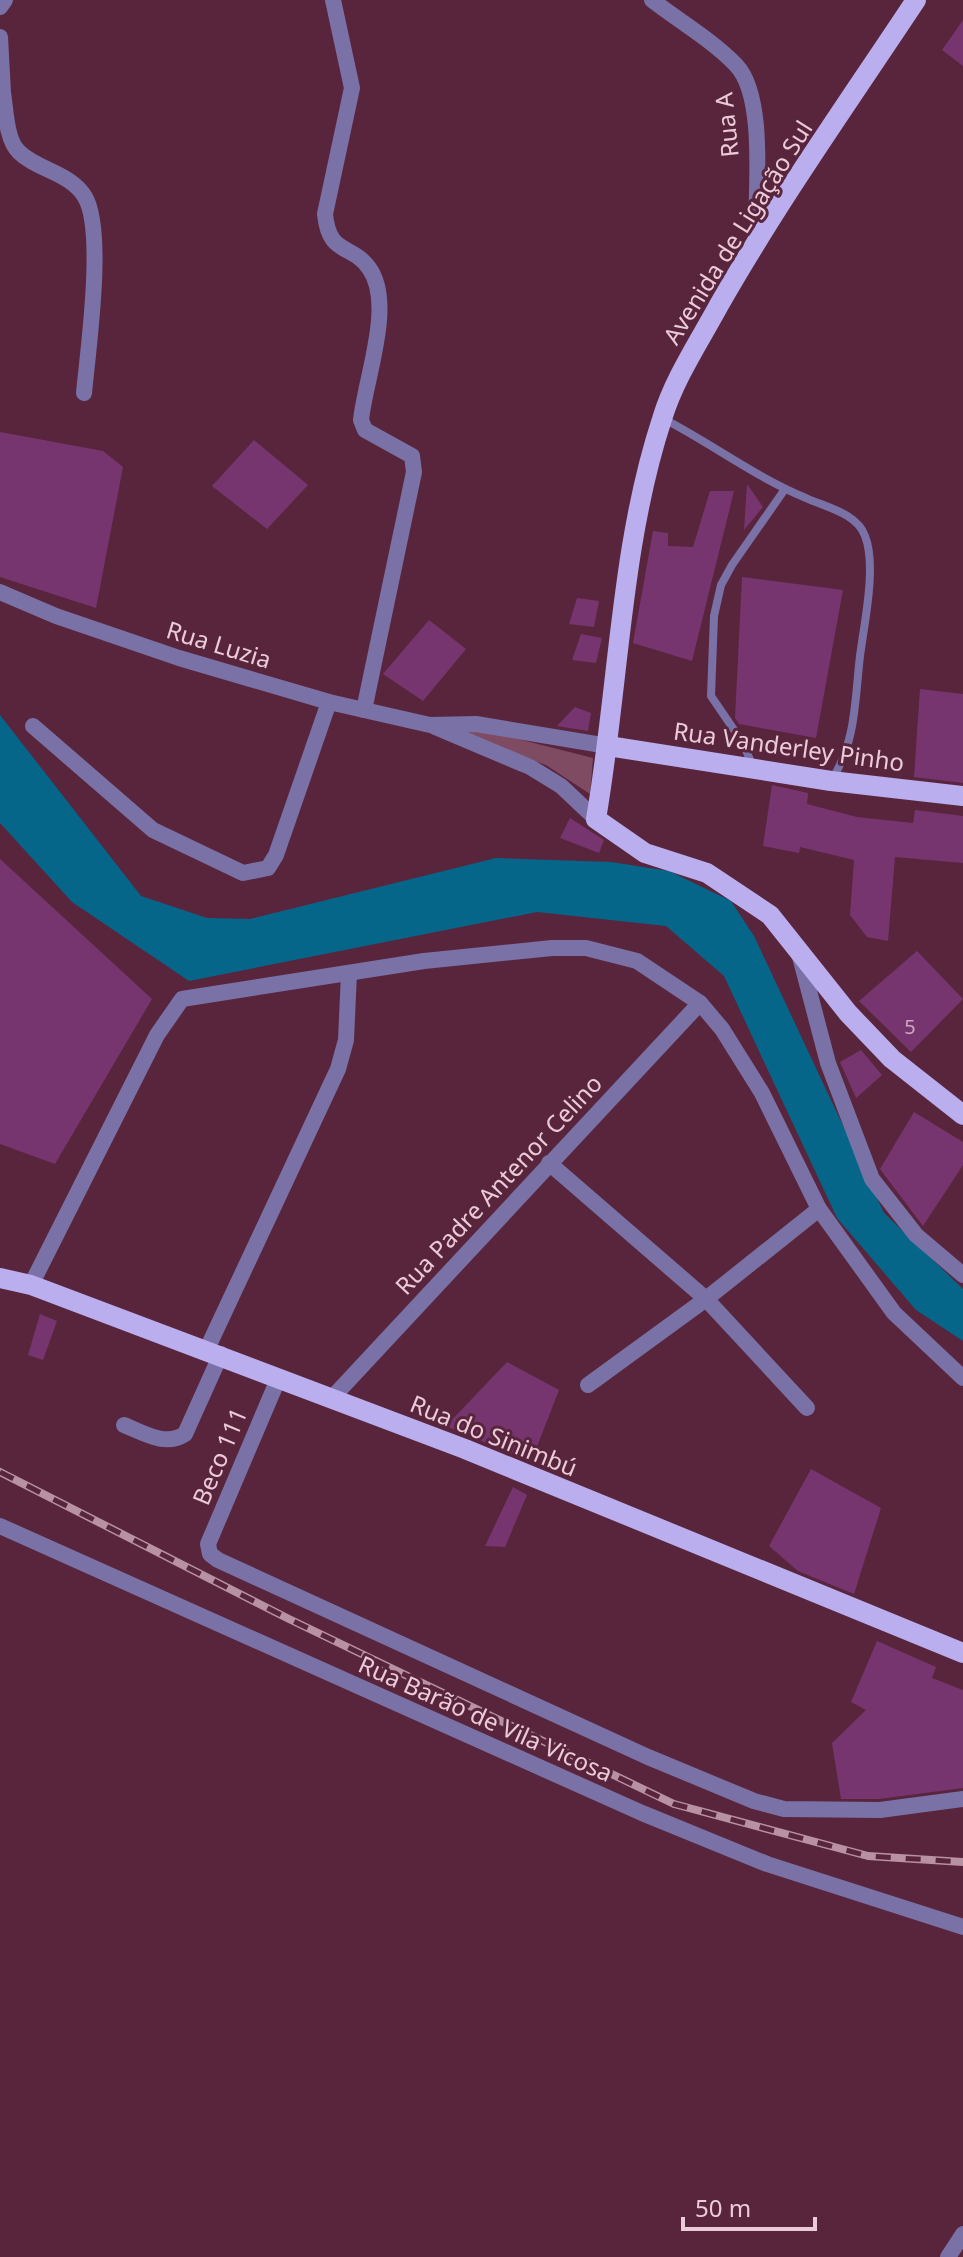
<svg xmlns="http://www.w3.org/2000/svg" width="963" height="2257" viewBox="0 0 963 2257" font-family="'Noto Sans',sans-serif">
<style>
.green{fill:#7f4b62}
.water{fill:#05668a}
.building{fill:#773570}
.lines{fill:none;stroke-linecap:round;stroke-linejoin:round}
.service{stroke:#7a71a6;stroke-width:8}
.minor{stroke:#7a71a6;stroke-width:16}
.primary{stroke:#baaeef;stroke-width:20}
.rail-casing{stroke:#b891a2;stroke-width:8}
.rail{stroke:#58253d;stroke-width:5;stroke-dasharray:15;stroke-linecap:butt}
.labels{text-anchor:middle;dominant-baseline:central;stroke-width:6;stroke-linejoin:round;paint-order:stroke}
.number-label{font-size:20px;fill:#cfa6be}
.street-label{font-size:24px;fill:#eccbd8;stroke:#58253d}
</style>
<rect width="100%" height="100%" fill="#58253d"/>
<path class="green" d="M466,726l127,32 -3,36 -44,-29 -92,-32z"/>
<path class="water" d="M0,715l141,181 66,22 43,1 246,-61 115,4 58,9 62,30 23,35 130,277 79,76v52l-47,-31 -79,-92 -113,-242 -58,-50 -129,-14 -348,69 -117,-79 -72,-79z"/>
<g class="building">
<path d="M963,20v46l-21,-16z"/>
<path d="M0,432l103,19 20,16 -27,141 -96,-31z"/>
<path d="M254,440l54,45 -41,44 -55,-43z"/>
<path d="M747,484l16,23 -19,23z"/>
<path d="M710,491h24l-42,170 -59,-18 20,-112 15,2v13l25,1z"/>
<path d="M742,577l101,13 -27,148 -77,-14 -4,-6z"/>
<path d="M577,598l22,3 -5,26 -25,-3z"/>
<path d="M429,620l37,29 -43,52 -40,-27z"/>
<path d="M581,634l21,4 -6,25 -24,-3z"/>
<path d="M920,689l43,5v89l-49,-6z"/>
<path d="M575,707l16,6 -3,18 -31,-5z"/>
<path d="M772,785l36,8 -1,11 50,13 56,6 2,-13 48,6v47l-68,-6 -7,84 -21,-4 -17,-22 4,-55 -54,-13 -1,6 -36,-7z"/>
<path d="M570,818l34,22 -5,13 -39,-15z"/>
<path d="M0,859l152,140 -97,165 -55,-20z"/>
<path d="M917,951l46,48 -52,53 -52,-51z"/>
<path d="M861,1050l21,25 -26,23 -16,-36z"/>
<path d="M914,1112l49,30v23l-40,61 -43,-57z"/>
<path d="M40,1314l17,7 -14,39 -15,-5z"/>
<path d="M507,1362l52,28 -28,72 -85,-36z"/>
<path d="M811,1469l70,39 -27,86 -56,-23 -29,-25z"/>
<path d="M513,1487l14,8 -22,52 -20,-1z"/>
<path d="M877,1641l59,26 -4,11 31,12v98l-84,11h-38l-9,-56 34,-33 -15,-8z"/>
</g>
<g class="lines">
<g class="service">
<path d="M662,418c49,25 93,59 144,80 19,9 51,15 59,38 12,30 -1,88 -5,120 -5,42 -4,87 -28,123"/>
<path d="M753,767l-10,-24 -32,-47 3,-80 7,-31 11,-20 53,-76"/>
</g>
<g class="minor">
<path d="M333,0l19,88 -27,126c4,42 26,29 44,54 26,36 -4,111 -8,152l4,10 47,26 2,16 -50,238"/>
<path d="M652,0c27,21 60,40 84,65 31,32 19,132 20,176"/>
<path d="M0,7l5,-7"/>
<path d="M0,37l3,56h-3"/>
<path d="M3,93c3,17 3,47 16,59 18,18 52,21 66,45 20,34 3,153 -1,196"/>
<path d="M0,592l56,24 123,42 150,44 101,23 46,-1 132,22"/>
<path d="M33,726l120,104 90,43 25,-5 8,-13 53,-153"/>
<path d="M435,727l95,40 31,19 35,33"/>
<path d="M799,953l29,110 44,116 44,56 47,40"/>
<path d="M549,1163l157,136 101,109"/>
<path d="M31,1285l126,-250 25,-36 242,-38 128,-13h34l51,13 63,42 22,26 40,64 57,116 75,104 69,65"/>
<path d="M207,1349l131,-280 8,-29 3,-67"/>
<path d="M279,1377l-71,167 2,10 8,6 430,197 106,44 30,8 96,1 83,-11"/>
<path d="M588,1385l118,-86 113,-90"/>
<path d="M332,1398l368,-395"/>
<path d="M124,1425c20,8 41,22 61,9l36,-80"/>
<path d="M0,1526l642,287 125,51 196,63"/>
<path d="M948,2257l15,-23"/>
</g>
<g class="primary">
<path d="M916,0c-67,101 -137,200 -197,305 -20,37 -45,74 -57,114 -42,128 -43,267 -66,400l49,34 62,20 63,42 78,98 44,46 71,56"/>
<path d="M608,746l223,35 132,15"/>
<path d="M0,1278l31,7 434,164 498,204"/>
</g>
<g class="rail-casing">
<path id="rail" d="M0,1472l289,147 385,185 194,52 95,6"/>
</g>
<use href="#rail" class="rail"/>
</g>
<g class="labels">
<g class="number-label">
<text x="910" y="1026">5</text>
</g>
<g class="street-label">
<text transform="translate(726 125) rotate(-96)">Rua A</text>
<text transform="translate(737 232) rotate(-58)">Avenida de Ligação Sul</text>
<text transform="translate(219 644) rotate(17)">Rua Luzia</text>
<text transform="translate(789 746) rotate(8)">Rua Vanderley Pinho</text>
<text transform="translate(498 1184) rotate(-47)">Rua Padre Antenor Celino</text>
<text transform="translate(494 1435) rotate(22)">Rua do Sinimbú</text>
<text transform="translate(219 1456) rotate(-67)">Beco 111</text>
<text transform="translate(486 1718) rotate(24)">Rua Barão de Vila Vicosa</text>
</g>
</g>
<path d="M683 2217v12h132v-12" fill="none" stroke="#eccbd8" stroke-width="4"/>
<text x="695" y="2217" font-size="24" fill="#eccbd8" stroke="#58253d" stroke-width="6" paint-order="stroke">50 m</text>
</svg>
